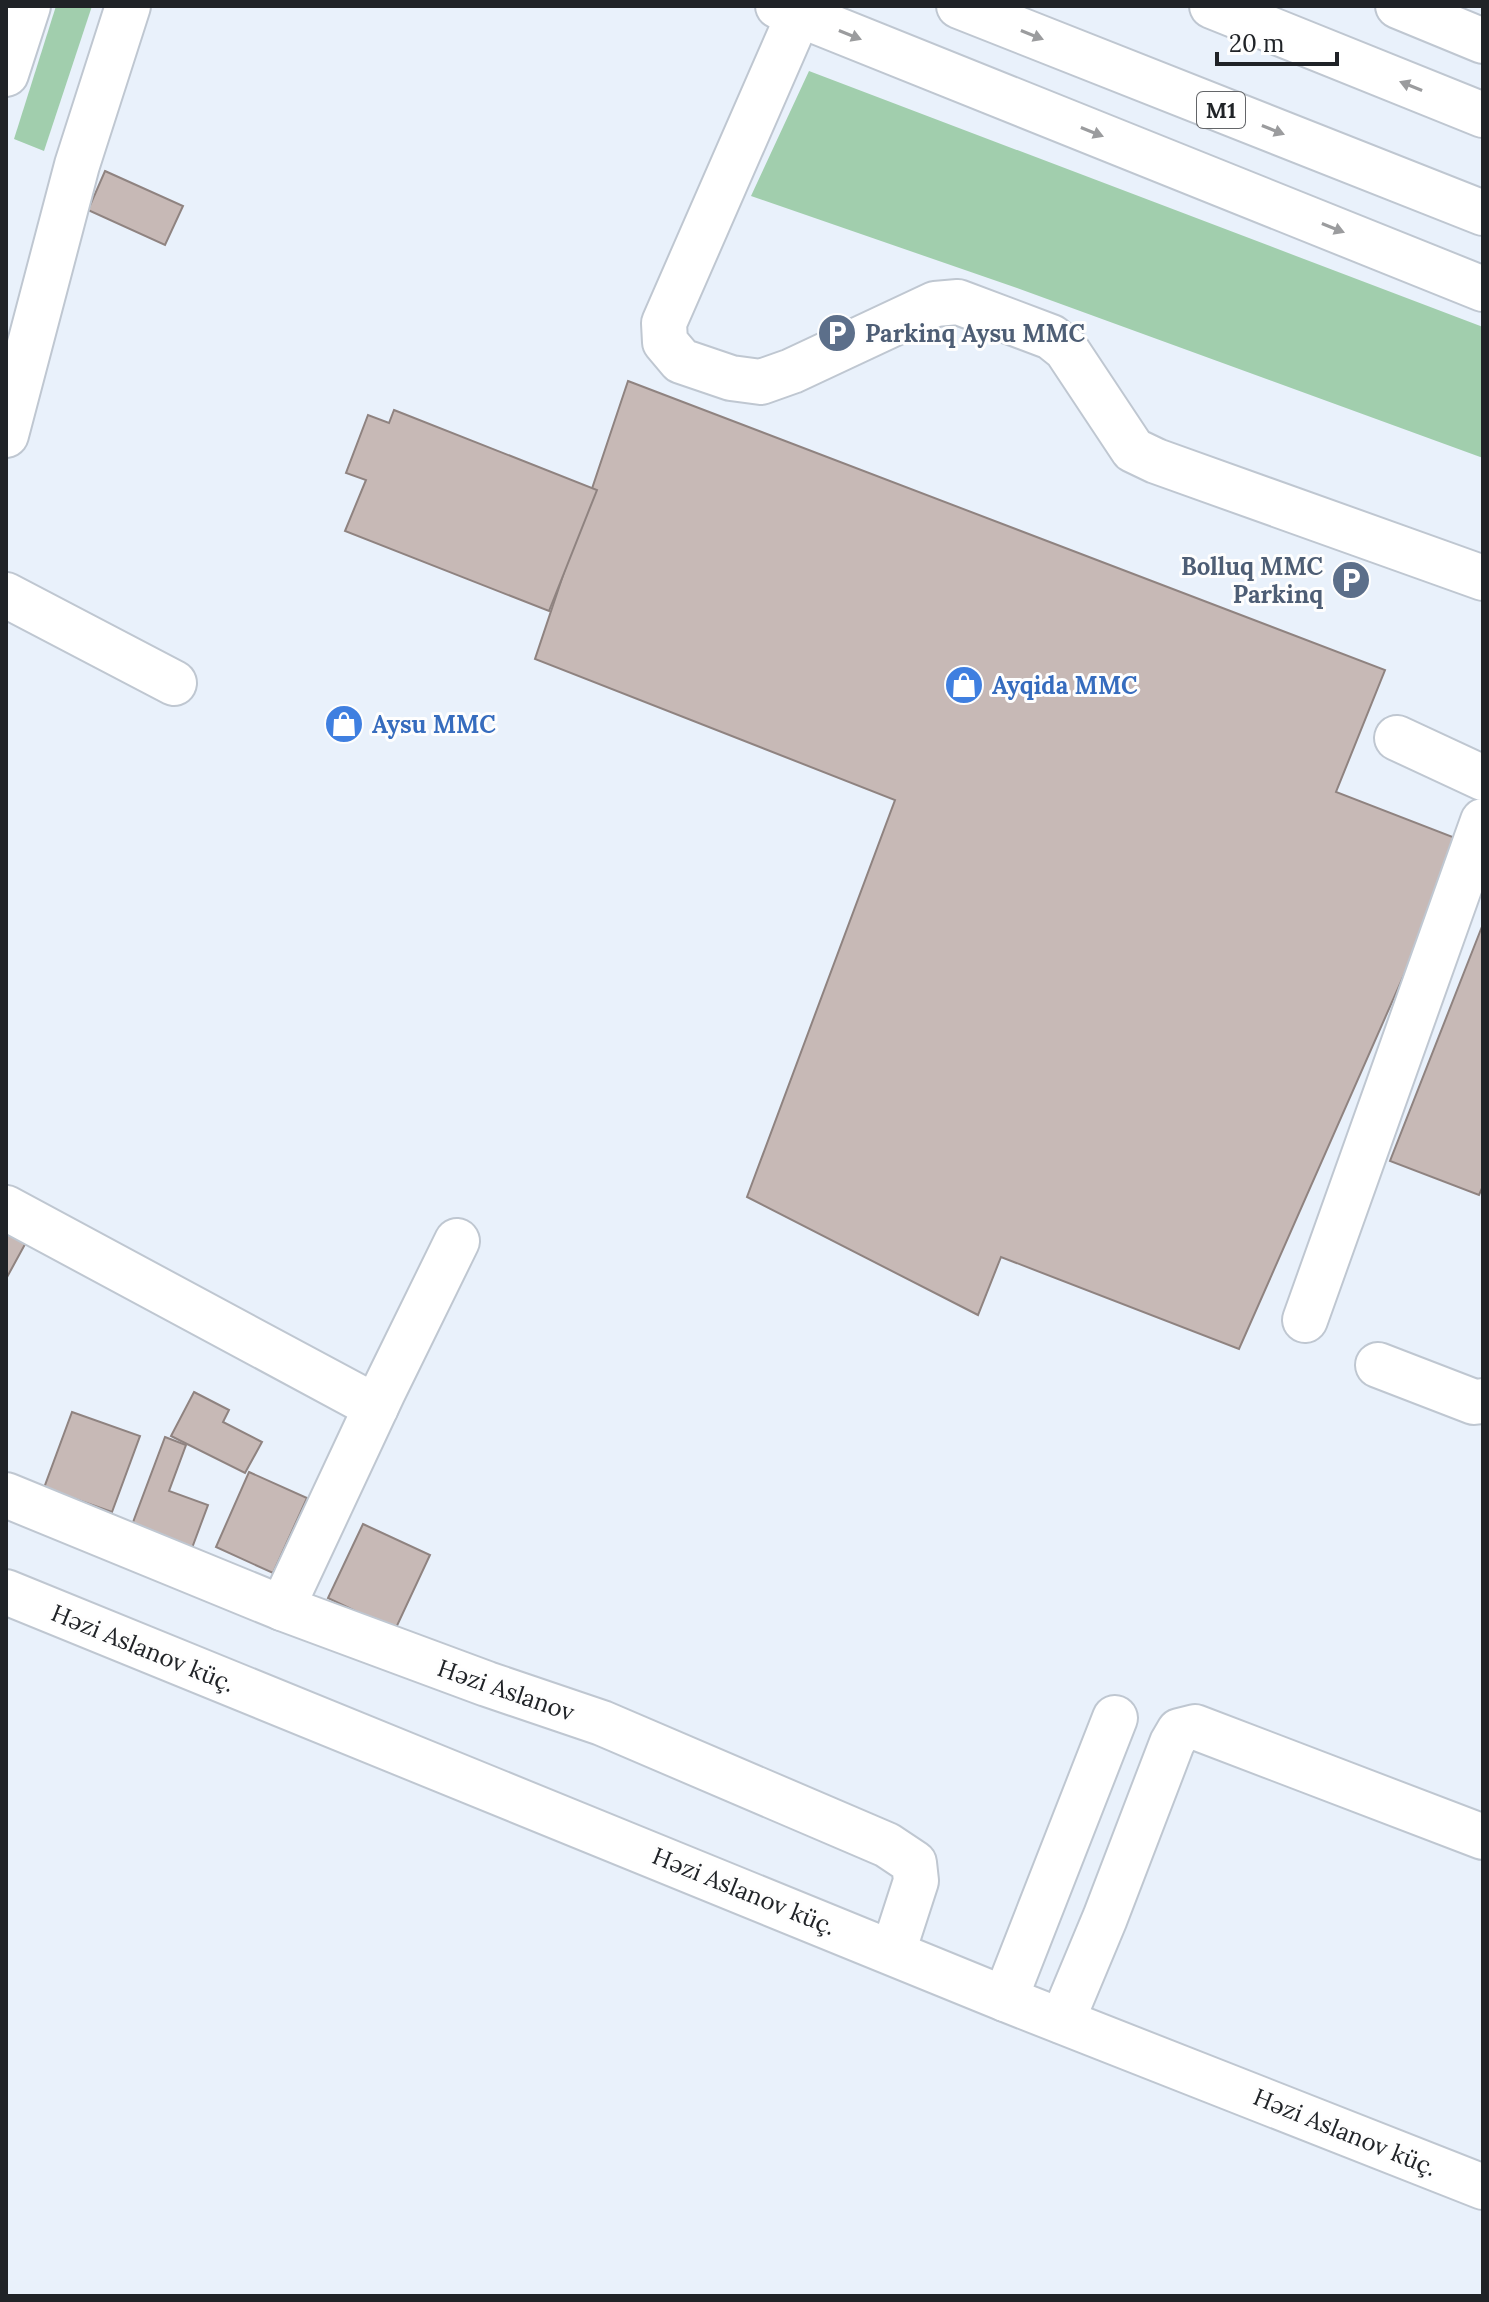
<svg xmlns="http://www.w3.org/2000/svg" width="1489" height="2302" viewBox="0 0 1489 2302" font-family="Lora,serif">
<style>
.green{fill:#a1cead}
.building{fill:#c7b9b6;stroke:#8f8380;stroke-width:2}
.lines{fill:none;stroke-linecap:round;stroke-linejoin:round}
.minor-casing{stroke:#bfc7d1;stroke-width:48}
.highway-casing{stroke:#bfc7d1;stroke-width:48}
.minor{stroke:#fff;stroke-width:44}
.highway{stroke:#fff;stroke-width:44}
.oneway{fill:#9b9c9e}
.labels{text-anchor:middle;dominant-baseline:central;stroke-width:6;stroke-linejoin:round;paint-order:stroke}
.shield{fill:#fefefe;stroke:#636568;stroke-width:2}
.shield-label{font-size:22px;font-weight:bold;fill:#202327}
.service-label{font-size:24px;font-weight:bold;fill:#4e5e75;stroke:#fefefe;text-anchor:start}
.shop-label{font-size:24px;font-weight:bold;fill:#366cbe;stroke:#fefefe;text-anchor:start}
.street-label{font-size:24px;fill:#202327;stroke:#fefefe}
</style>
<rect width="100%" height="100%" fill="#e9f1fb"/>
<g class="green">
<path d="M56,6h36l-48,145 -30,-12z"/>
<path d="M809,71l674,256v131l-466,-170 -266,-92z"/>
</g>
<g class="building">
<path d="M105,171l78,35 -18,39 -77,-35z"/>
<path d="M628,381l757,289 -49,122 127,49 -224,508 -238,-92 -23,58 -231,-118 148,-397 -360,-141z"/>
<path d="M394,410l203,80 -48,121 -204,-80 21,-51 -20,-7 22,-58 21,8z"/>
<path d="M1483,924v262l-4,9 -89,-34z"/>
<path d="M6,1225l23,12 -23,42z"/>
<path d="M194,1392l35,18 -6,12 39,20 -17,31 -74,-37z"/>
<path d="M72,1412l68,24 -28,76 -68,-24z"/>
<path d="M165,1437l21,8 -17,46 39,14 -16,43 -60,-23z"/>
<path d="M249,1472l58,26 -34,75 -57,-26z"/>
<path d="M363,1524l67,31 -35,75 -67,-32z"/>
</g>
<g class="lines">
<g class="minor-casing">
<g id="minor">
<path d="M799,14l-135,309 1,19 16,19 50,17 30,4 31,-11 143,-67 23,-2 93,35 15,12 67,101 23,11 327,117"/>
<path d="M6,74l22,-68"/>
<path d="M6,435l71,-270 51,-159"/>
<path d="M6,595l168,88"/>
<path d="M1397,738l86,40"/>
<path d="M6,1208l370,199"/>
<path d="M1305,1320l178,-499"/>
<path d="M1378,1365l96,37 9,-1"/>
<path d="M6,1495l276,113 205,76 115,39 285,122 27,18 2,18 -23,71"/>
<path d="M6,1592l999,407 478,188"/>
<path d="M282,1608l101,-216 74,-151"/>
<path d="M1005,1999l110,-281"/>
<path d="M1062,2021l43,-103 67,-175 7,-12 16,-4 288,110"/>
</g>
</g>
<g class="highway-casing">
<g id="highway">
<path d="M778,6l705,283"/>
<path d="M959,6l524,207"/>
<path d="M1212,6l271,109"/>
<path d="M1398,6l85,35"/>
</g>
</g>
<use href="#minor" class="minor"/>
<use href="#highway" class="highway"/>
</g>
<defs><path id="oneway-solid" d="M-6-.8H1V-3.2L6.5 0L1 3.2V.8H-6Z" transform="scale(2)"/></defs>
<g class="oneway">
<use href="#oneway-solid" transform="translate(850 35) rotate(22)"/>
<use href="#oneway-solid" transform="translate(1032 35) rotate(22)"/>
<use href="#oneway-solid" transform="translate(1411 86) rotate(-158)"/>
<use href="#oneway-solid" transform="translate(1273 130) rotate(22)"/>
<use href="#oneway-solid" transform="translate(1092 132) rotate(22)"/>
<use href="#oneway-solid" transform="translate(1333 228) rotate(22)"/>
</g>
<defs>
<g id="parking-disc" transform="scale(2)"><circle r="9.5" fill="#5c6f8a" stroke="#fefefe"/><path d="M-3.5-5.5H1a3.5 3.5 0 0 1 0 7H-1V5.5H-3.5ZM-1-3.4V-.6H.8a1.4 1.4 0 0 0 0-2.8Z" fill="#fff"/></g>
<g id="shop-disc" transform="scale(2)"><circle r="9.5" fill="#3f7fe0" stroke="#fefefe"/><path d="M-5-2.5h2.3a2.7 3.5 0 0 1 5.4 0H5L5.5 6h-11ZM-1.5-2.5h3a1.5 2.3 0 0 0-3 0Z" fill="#fff"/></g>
</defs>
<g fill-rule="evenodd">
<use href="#parking-disc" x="837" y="333"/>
<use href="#parking-disc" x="1351" y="580"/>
<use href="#shop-disc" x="964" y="685"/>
<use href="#shop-disc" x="344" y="724"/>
</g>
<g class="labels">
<rect class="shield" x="1197" y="92" width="48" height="36" rx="6"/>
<g class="shield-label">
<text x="1221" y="110">M1</text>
</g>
<g class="service-label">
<text x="865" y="333">Parkinq Aysu MMC</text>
<text x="1323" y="566" text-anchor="end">Bolluq MMC<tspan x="1323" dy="28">Parkinq</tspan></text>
</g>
<g class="shop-label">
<text x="992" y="685">Ayqida MMC</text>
<text x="372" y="724">Aysu MMC</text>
</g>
<g class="street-label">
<text transform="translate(143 1648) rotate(22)">Həzi Aslanov küç.</text>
<text transform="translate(506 1690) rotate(19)">Həzi Aslanov</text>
<text transform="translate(744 1891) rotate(22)">Həzi Aslanov küç.</text>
<text transform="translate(1345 2132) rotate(22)">Həzi Aslanov küç.</text>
</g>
</g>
<rect width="1489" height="2302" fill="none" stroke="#202327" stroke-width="16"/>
<path d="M1217 52v12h120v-12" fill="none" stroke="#202327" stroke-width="4"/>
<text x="1229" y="52" font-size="24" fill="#202327" stroke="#fefefe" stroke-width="6" paint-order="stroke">20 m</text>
</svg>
